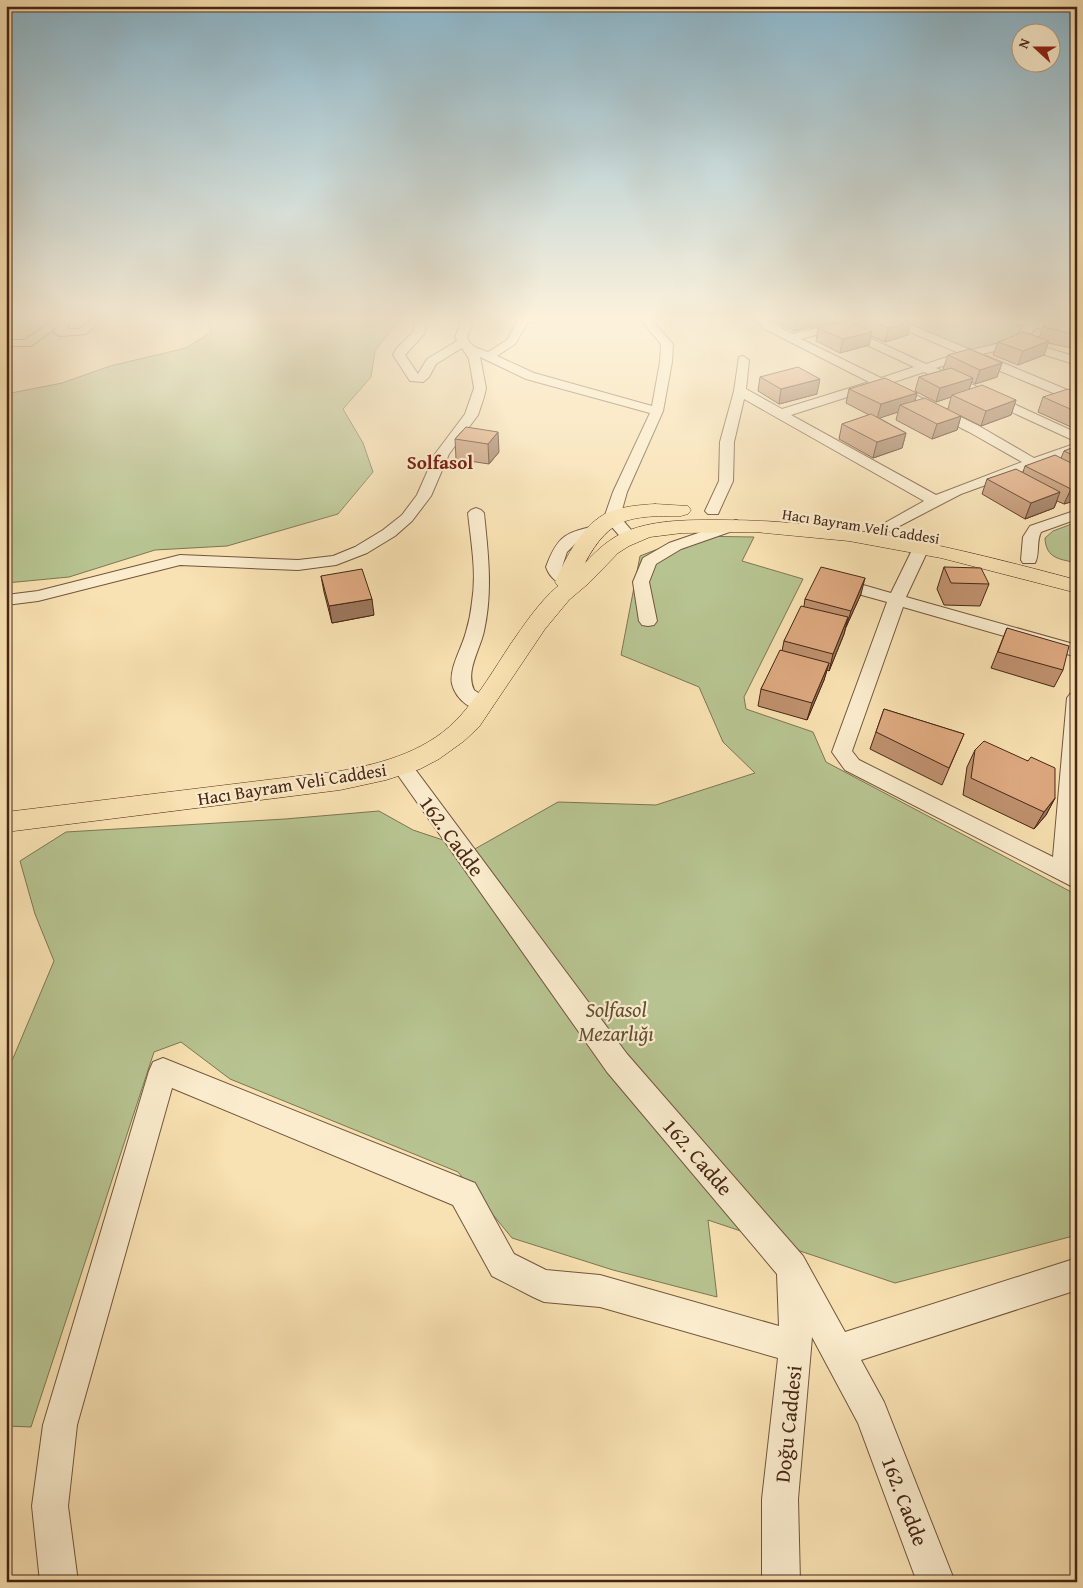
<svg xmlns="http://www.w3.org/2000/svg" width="1083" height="1588" viewBox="0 0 1083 1588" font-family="'Gentium Book Plus',serif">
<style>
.green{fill:#b7c491;stroke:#7f7553}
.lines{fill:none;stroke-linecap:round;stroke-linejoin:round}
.minor-casing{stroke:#73553c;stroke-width:2}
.major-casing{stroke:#472615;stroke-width:1}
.minor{fill:#faeccd;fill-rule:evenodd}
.major{fill:#f8e1b2;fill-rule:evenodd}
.wall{fill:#bf916e;stroke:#472615}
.shaded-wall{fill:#9b765a;stroke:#472615}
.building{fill:#dea980;stroke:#472615}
.labels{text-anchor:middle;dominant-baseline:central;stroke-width:4.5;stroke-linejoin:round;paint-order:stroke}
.far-street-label{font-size:15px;fill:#472615;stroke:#faeccd}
.street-label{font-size:18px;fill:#472615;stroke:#faeccd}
.far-district-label{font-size:19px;font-weight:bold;fill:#7a1f14;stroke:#faeccd}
.near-street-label{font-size:21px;fill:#472615;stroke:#faeccd}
.near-park-label{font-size:21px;font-style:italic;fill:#634e34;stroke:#faeccd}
</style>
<rect width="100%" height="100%" fill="#f8e1b2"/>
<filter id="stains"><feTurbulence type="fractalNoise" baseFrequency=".004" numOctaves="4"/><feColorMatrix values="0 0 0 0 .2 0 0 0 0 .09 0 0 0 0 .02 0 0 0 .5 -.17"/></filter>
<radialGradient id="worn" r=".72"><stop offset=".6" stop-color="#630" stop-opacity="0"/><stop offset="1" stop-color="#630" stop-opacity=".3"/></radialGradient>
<g class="green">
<path d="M207,318h193l-25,33 -4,26 -28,32 20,34 10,29 -35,42 -111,32 -72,4 -86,27 -63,6v-189l56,-11 48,-17 76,-18 25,-16z"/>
<path d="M893,318h90l43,8 -15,14 -40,10 -7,-1z"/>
<path d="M1077,522v41c-17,-4 -31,-4 -32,-25l8,-7z"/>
<path d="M691,536l63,1 -12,24 61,18 -59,118 2,12 67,23 13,30 251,133v340l-182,48 -187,-63 9,77 -104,-27 -101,-32 -54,-66 -228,-93 -49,-37 -27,10 -123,375 -25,-1v-351l48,-114 -19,-47 -15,-53 46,-29 219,-13 94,-8 34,19 60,20 85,-48 98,3 99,-32 -32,-31 -24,-55 -78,-32 19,-99z"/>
</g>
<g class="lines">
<g class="minor-casing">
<g id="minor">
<path d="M56,318h15l-4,11h12l15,-11h11l-19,16 -26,2 -6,-3 2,-5 -25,18h-25v-6h19z"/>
<path d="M416,318h10l-1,15 -20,22 13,19 9,-15 30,-18 -2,-4 5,-12v-7h10l2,7 -5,12c4,11 11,11 21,15l19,-12 12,-22h38l-5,3 -24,1 -13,22 -18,12 37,17 118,33 8,-44 1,-18 -22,-26h11l23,26 -1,18 -9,49 -36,81 -7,25 18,21 -2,3h-12l-20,-23 9,-26 37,-79 -124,-34 -46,-22 6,31 -2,9 -6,18 -29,39 -18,42 -19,25 -17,15 -28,17 -31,12 -38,5 -118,-5 -142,36 -32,4v-10l32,-4 142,-36 118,5 35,-4 22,-9 28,-17 19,-15 15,-20 18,-41 30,-40 9,-26 -5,-29 -7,-11 -26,16 -7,13 -6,5 -13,-1 -17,-26 3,-6 17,-17z"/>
<path d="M752,318h11l29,16 65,-16h17l-1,2 -27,7 80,37 33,-11 -77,-33 -1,-2h13l77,32 42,-10 12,-14 -29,-5 -5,-3 36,2v-2h10l1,3 39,7v6l-41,-6 -12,13 53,16v8l-60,-19 -35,8 95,40v9l-108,-45 -33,10 141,65v9l-153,-70 -33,11 88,43 55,32 43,-15v9l-116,42 -73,38 -5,-2 -3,-3 3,-3 41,-23 -180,-102 -10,43 -1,39 -15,33h-10l-3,-3 14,-30 1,-39 14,-51 5,-34 4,-1 6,4 -3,29 36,20 87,-27 -106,-54zM838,329l1,3 75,35 -33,11 -80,-39zM879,387l90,45 53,30 -86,33 -145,-80z"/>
<path d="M476,508l5,2 3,3c4,40 9,78 0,118 -4,19 -19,40 -10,59l16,11 3,4 -3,4c-16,5 -34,-9 -38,-25 -3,-16 10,-36 14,-52 3,-10 5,-20 6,-30 5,-29 -1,-60 -4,-89l3,-3z"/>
<path d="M1077,510v9l-36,13c-5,10 -1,22 -6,31h-12l-2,-3 2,-23 7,-11z"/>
<path d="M736,520l5,2 3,3 -3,3 -60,21 -25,15 -7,18 8,39 -3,4 -6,1 -6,-1 -3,-4 -6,-39 10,-24 26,-15z"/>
<path d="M600,525l5,2 3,3 -3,3 -25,6 -13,13 -5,15 1,3 12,10 -2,4c-12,3 -23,-5 -27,-17 12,-33 21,-35 54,-42z"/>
<path d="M921,543l6,2 2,3 -23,49 171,48v12l-174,-50 -51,144 7,9 194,97 14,-159 3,-4 7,-2v148l-2,28 2,1v20l-232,-119 -13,-18 55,-150 -58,-16 -2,-4 2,-4 6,-1 56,16 22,-45 2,-3z"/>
<path d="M402,759l7,2 218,293 176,202 42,76 232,-74v32l-216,70 23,42 71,180h-38l-59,-159 -46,-86 -14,162 2,83h-38v-83l16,-141 -178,-51 -56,-5 -11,-5 -41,-21 -39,-71 -281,-117 -95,337 -9,81 10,76h-38l-8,-76 11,-81 106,-354 4,-9 10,-4 312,125 39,71 32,16 54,5 179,51 -2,-52 -170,-202 -212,-301 -3,-5 3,-5z"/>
</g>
</g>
<g class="major-casing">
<path id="major" d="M655,504l33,2 3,4 -3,4 -7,2c-50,0 -71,0 -96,47 12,-13 25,-25 42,-32 30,-12 65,-11 97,-11 121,0 237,29 353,60v13l-136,-35 -92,-17 -94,-9 -73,1 -32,4 -21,9 -11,7 -29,30 -20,17 -24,29 -66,98 -15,14 -25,18 -19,10 -34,11 -46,10 -334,42v-20l334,-41c45,-8 91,-21 122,-57 18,-21 33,-46 48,-69 14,-20 29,-43 48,-59l-3,-4c11,-25 28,-59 54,-70 15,-6 31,-7 46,-8z"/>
</g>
<use href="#minor" class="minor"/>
<use href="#major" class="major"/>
</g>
<g class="wall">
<path d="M774,318h67l-5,1h-1l-1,2 -40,10 -21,-10z"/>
<path d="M859,318h42l7,17 -23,7 -14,-6 -2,9 -29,8 -24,-12 2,-13 39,-3z"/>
<path d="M1046,318h31v14l-6,16 -23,-5 -4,12 -26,10 -25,-10 5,-13 41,-4z"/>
<path d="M948,355l54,8 -5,14 -22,7 -3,-2 -3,7 47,11 -5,15 -30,11 -20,-10 -4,14 -25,9 -36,-19 2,-8 -19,6 27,15 -4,15 -29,10 -34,-19 3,-15 27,-9 -23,-12 3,-14 68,4 -2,8 33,8 3,-12 -15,5 -21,-11 4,-14 26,-7 -2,-1z"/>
<path d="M1077,372v13l-6,-3 4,-9z"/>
<path d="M760,377l57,17 -38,10 -21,-13z"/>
<path d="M1077,393v32l-6,2 -33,-15 5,-15z"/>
<path d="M466,427l33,25 -10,12 -33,-5 -1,-20z"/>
<path d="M1077,446v54l-13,4 -7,-3 -3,7 -29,11 -43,-25 5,-15 36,-7 2,-6 36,-8 3,-7z"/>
<path d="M944,567l45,17 -9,22 -36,-1 -7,-16z"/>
<path d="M321,576l53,39 -42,8 -8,-31z"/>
<path d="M861,594l-15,33 -2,7 -15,37 -2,-1 -3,10 -17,40 -49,-14 3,-17 21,-38 2,-10 20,-35 1,-7z"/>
<path d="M1007,628l56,42 -9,17 -63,-19z"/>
<path d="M884,709l80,25 -22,51 -72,-36z"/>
<path d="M975,750l53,11 27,37 -9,17 -12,14 -71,-34 4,-28z"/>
</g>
<g class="shaded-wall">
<path d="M797,318h38l-1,3 -40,10z"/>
<path d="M911,322l-3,13 -23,7 3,-14z"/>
<path d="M872,332l-3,13 -29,8 3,-14z"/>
<path d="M1049,341l-5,14 -26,10 5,-14z"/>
<path d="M1002,363l-5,14 -22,7 5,-14z"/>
<path d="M973,378l-5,14 -16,3 -1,2 -15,5 4,-14z"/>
<path d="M820,379l-3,15 -38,10 2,-15z"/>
<path d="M917,393l-4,14 -13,-2 -2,7 -21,7 4,-15z"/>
<path d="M1016,400l-5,15 -30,11 5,-15z"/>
<path d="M1077,413v12l-6,2z"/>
<path d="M961,416l-4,14 -25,9 5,-15z"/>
<path d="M498,432l1,20 -10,12 -1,-20z"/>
<path d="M906,433l-4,15 -29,10 4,-16z"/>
<path d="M1077,487v13l-13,4 7,-15z"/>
<path d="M1060,492l-6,16 -29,11 6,-16z"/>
<path d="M865,578l-4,16 -15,33 5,-16z"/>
<path d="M372,599l2,16 -42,8 -3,-17z"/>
<path d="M848,617l-4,17 -15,37 4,-17z"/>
<path d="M829,663l-5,17 -17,40 5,-17z"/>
<path d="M1055,798l-9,17 -12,14 10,-17z"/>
</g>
<g class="building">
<path d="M864,318h37l10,4 -23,6z"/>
<path d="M1047,318h12l18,2v12l-1,3 -33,-8z"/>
<path d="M847,320l25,12 -29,7 -25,-11z"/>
<path d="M1024,332l25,9 -26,10 -25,-9z"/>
<path d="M970,349l32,14 -22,7 -32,-15z"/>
<path d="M798,367l22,12 -39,10 -21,-12z"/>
<path d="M951,368l22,10 -33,10 -21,-11z"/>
<path d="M885,378l32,15 -36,11 -32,-15z"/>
<path d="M982,385l34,15 -30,11 -34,-16z"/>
<path d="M1068,389l9,4v19l-34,-15z"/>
<path d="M925,398l36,18 -24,8 -37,-19z"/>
<path d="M871,414l35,19 -29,9 -35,-18z"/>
<path d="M466,427l32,5 -10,12 -33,-5z"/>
<path d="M1077,446v11l-13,-6z"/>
<path d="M1055,455l22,11v21l-6,2 -46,-23z"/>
<path d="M1016,469l44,23 -29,11 -44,-24z"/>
<path d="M821,567l44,11 -14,33 -46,-12z"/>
<path d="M944,567l37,1 8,16 -38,-1z"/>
<path d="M362,569l10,30 -43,7 -8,-30z"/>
<path d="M801,606l47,11 -15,37 -49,-13z"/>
<path d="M1007,628l62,18 -6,24 -65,-18z"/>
<path d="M780,650l49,13 -17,40 -51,-14z"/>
<path d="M884,709l80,25 -15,34 -73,-36z"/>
<path d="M984,741l44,20 3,-4 24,11v30l-11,14 -73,-34 4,-28z"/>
</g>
<linearGradient id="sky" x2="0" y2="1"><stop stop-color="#8bb8ce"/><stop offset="0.59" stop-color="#fcf2dc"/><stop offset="1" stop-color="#fcf2dc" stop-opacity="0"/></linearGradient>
<rect width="1083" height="540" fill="url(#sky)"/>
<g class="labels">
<g class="far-street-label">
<text transform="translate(861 526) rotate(9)">Hacı Bayram Veli Caddesi</text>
</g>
<g class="street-label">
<text transform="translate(292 784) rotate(-9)">Hacı Bayram Veli Caddesi</text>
</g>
<g class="far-district-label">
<text x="440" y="462">Solfasol</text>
</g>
<g class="near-street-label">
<text transform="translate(452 836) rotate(54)">162. Cadde</text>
<text transform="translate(698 1157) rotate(49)">162. Cadde</text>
<text transform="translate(788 1424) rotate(-84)">Doğu Caddesi</text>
<text transform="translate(905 1501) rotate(69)">162. Cadde</text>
</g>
<g class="near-park-label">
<text x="616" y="1009">Solfasol<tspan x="616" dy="24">Mezarlığı</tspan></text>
</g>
</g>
<rect width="1083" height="1588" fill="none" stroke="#f8e1b2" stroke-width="25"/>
<rect x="8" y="8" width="1068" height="1573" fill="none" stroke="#472615" stroke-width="2.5"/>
<rect x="12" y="12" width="1058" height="1563" fill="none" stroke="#472615"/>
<g transform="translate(1036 48) rotate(291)"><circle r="24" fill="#faeccd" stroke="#b29d83"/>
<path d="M0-4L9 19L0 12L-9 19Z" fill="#8f2418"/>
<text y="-8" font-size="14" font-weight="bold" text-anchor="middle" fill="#472615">N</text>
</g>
<rect width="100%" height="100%" filter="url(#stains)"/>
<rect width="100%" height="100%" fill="url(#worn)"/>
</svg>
